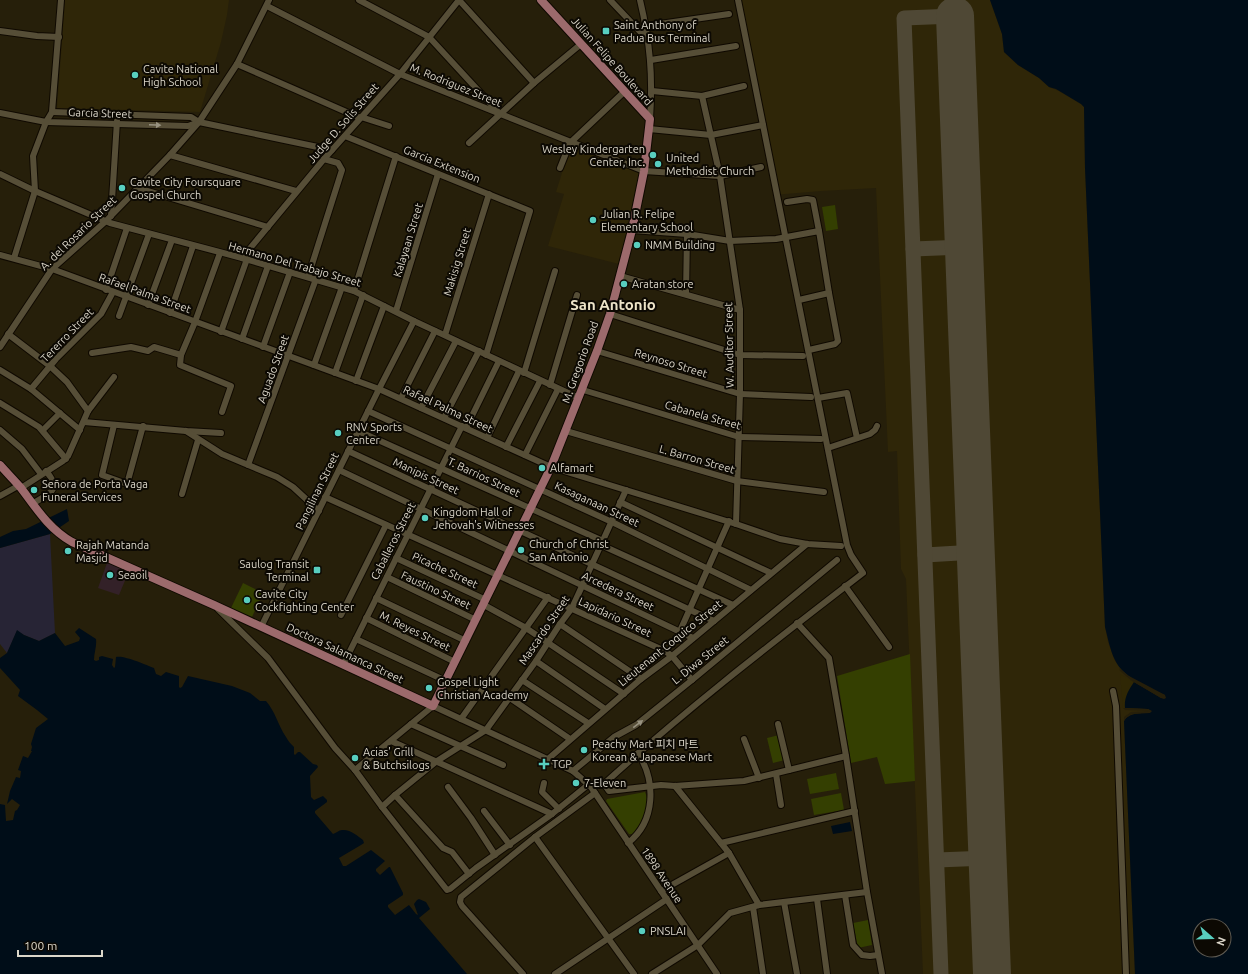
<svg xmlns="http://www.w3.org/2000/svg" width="1248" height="974" viewBox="0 0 1248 974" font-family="Ubuntu,'Noto Sans KR',sans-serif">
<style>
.commercial{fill:#332128}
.industrial{fill:#272435}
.built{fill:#2f2608}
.green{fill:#343f01}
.sand{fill:#2f2705}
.water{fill:#000d18;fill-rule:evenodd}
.pier{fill:#261f0a}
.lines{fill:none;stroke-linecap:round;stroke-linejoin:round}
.taxiway{stroke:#4f4835;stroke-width:15}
.runway{stroke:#4f4835;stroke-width:38}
.minor-casing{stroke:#0f0900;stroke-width:8}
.major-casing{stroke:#0f0900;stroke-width:10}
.minor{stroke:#564e37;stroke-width:6}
.major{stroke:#9c6a6c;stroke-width:8}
.oneway{fill:#989280}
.poi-dot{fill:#58cebf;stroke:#0c0903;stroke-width:1.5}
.labels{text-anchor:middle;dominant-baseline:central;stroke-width:4;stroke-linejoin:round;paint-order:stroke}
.poi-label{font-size:11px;fill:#dbd6c9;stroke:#0c0903;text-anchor:start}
.street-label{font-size:11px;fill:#dbd6c9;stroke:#0c0903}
.district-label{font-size:15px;font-weight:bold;fill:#ece3c8;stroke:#0c0903}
</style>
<rect width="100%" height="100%" fill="#261f0a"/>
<path class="commercial" d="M107,563l22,8 -10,24 -21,-7z"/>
<path class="industrial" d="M50,534l5,99 -16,8 -15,-6 -7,-4 -10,22 -7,-9v-96z"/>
<g class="built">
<path d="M65,0h164l-2,15 -6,27 -21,70 -143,-4z"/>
<path d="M735,0h255l12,34 2,18 14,13 21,13 10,9 10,4 22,13 3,3 1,61 20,459 3,15 7,19 22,20 14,29 -27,11 11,253h-212l-17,-395 -5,-10 -4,-118 -9,1 -12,-264 -55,3 -48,4z"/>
<path d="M571,144l70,27 -22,93 -71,-18 16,-52 -8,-2z"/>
</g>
<g class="green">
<path d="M835,205l3,24 -12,2 -4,-24z"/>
<path d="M243,583l20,10 -11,24 -21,-9z"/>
<path d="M910,654l5,127 -30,3 -8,-27 -26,6 -14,-87z"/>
<path d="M779,735l6,25 -12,3 -6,-25z"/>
<path d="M836,773l3,16 -29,5 -3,-15z"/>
<path d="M645,792c7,14 -4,30 -11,42h-5l-23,-33 1,-2z"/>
<path d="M841,793l3,17 -30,5 -3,-16z"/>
<path d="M868,920l4,25 -14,3 -5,-25z"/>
</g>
<path class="sand" d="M1120,674l14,8 -8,15 -1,11h-2z"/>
<g class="water">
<path d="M990,0h258v974h-113l-11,-253c6,-10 18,-6 27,-10l-3,-2 -23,-1c-1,-10 3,-17 9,-26l27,16 4,-3c-17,-8 -41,-16 -50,-35 -5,-10 -7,-22 -10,-33l-20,-459 -1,-61 -3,-3 -25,-15 -7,-2 -10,-9 -21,-13 -14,-13 -2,-18zM1200,926h24v24h-24z"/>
<path d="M67,509l2,12 -19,13 -50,14v-11l13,-6 13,-2z"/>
<path d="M79,628l17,11c1,7 -2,14 -2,21l2,1 3,-1v-3l3,-1 11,3 -1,6 2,3 1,-1 1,-10c8,-2 30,8 38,11l2,6 5,2 5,-4 13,4v11l1,1 2,-1 6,-11 44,10 18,7 10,8h6c9,10 12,24 20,36 2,4 5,7 8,10v7l1,1 3,-3h2l13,12 4,1 1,2 -8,9 1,21 3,3 9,-4 4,4v2l-12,9v2l18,21c3,-1 6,-4 9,-4 8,-1 16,6 21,10l1,3 -3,2 -22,13 4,8h3l25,-16 14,11 -9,8v2l4,4 9,-8h1l13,26v2l-15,10v2l7,8 14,-10 7,9 2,1 -4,-11 3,-4 2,-1 7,3 4,7 -11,9 48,56h-467v-170l5,1 1,16 7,-1 2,-9 2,-1 3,-5 -8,-6 -5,5 3,-13 6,-14 4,1 1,-7 -3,-1 5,-14 5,2 4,-7h-1l1,-4 -1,-3 5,-16 12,-9 -11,-9 -19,-14 2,-6 -20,-22v-10l7,-5 10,-23 7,5 15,6 16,-8 10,13 14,-5 1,-3 -5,-6z"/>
<path d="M850,822l2,9 -19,3 -2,-8z"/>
</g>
<g class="pier">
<path d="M1119,668l10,8 36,19 1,3 -2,1 -3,-1 -29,-17 -12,-10z"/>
<path d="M1123,708l25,1 4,2 -2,2 -18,1 -6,4 -2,3v-4l7,-5 17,-1 -23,-1z"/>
</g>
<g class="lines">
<g class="taxiway">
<path d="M913,249l51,-2"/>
<path d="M925,555l51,-3"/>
<path d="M937,860l51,-2"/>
<path d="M941,974l-37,-956 51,-2"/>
</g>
<path class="runway" d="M955,16l37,958"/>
<g class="minor-casing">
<g id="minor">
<path d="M359,0l70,37 70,76"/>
<path d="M459,0l75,83"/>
<path d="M610,0l38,40"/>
<path d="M640,0c10,42 13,76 10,119"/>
<path d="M738,0l109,545 4,10 12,18c-88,68 -177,136 -259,211l5,7 52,-6 14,1 69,-5 102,-25"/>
<path d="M267,6l133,68 244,97 76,5 41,-9"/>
<path d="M646,26l83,-12"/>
<path d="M0,31l37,5 22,1"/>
<path d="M651,60l85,-14"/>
<path d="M237,64l123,54"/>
<path d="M652,91l50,5 42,-10"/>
<path d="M702,96l18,80 20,134v84l-4,130"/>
<path d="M52,112l139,5 8,5 133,28"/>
<path d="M0,113l46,9 142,4 11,-4"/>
<path d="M361,117l28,9"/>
<path d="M649,129l62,6 52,-10"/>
<path d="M345,136l185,75 -44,144"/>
<path d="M469,143l65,-60 47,-39"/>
<path d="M170,155l126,36"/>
<path d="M560,168l10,-25 54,-51"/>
<path d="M0,174l35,17 75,32 132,35 112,33 60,30 165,77"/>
<path d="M138,188l130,39"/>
<path d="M787,202l20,-3 6,1 6,31"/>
<path d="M111,216l6,-95"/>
<path d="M632,230l55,4 43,7 46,-2 43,-8 10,62"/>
<path d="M0,255l52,14 327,120 172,78 185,57 44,15 27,5 34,2"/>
<path d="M14,258l21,-67 -2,-35 13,-34 6,-10 9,-112"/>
<path d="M242,258l82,-99 76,-85 59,-74"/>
<path d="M620,276l120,34"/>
<path d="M308,277l34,-107 -4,-7 -14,-4"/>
<path d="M106,290l21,-62"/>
<path d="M354,291l42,-135"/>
<path d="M686,294l1,-60"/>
<path d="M799,300l30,-7 9,48 -3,3 -26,6"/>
<path d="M148,305l24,-65"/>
<path d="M396,311l42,-137"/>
<path d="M170,313l23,-67"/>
<path d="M610,314l130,41 63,1"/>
<path d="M119,316l30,-82"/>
<path d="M221,332l26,-73"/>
<path d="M8,334l42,32 17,16 21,29"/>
<path d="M445,335l44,-141"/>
<path d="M242,339l26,-73"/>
<path d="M0,347l52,-78 54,-48 64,-66 29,-33 38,-58 32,-64"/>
<path d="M263,347l27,-75"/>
<path d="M597,351l143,43 71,3"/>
<path d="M92,353l39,-6 17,4 6,-4 27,8 14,-33 25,-69"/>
<path d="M181,355l-1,10 51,21 -9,26"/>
<path d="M314,365l28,-78"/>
<path d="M0,370l31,19 49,41"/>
<path d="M335,373l28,-78"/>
<path d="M524,373l31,-102"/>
<path d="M356,381l28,-75"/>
<path d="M550,385l27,-90"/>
<path d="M31,389l25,-30 45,-45 12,-22"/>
<path d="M583,390l156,47 82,2"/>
<path d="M401,398l34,-67"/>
<path d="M818,398l29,-5 10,45"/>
<path d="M0,403l39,24 27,32"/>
<path d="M421,408l35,-67"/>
<path d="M368,411l244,111 139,68"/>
<path d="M444,418l35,-67"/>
<path d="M84,422l102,9 35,2"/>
<path d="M114,425l-12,50 25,9 16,-58"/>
<path d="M466,428l33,-67"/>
<path d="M0,430l22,19 19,25"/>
<path d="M43,430l17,-17"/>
<path d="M186,431l36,23 55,23 16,10 26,24"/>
<path d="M358,431c82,36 163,74 245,110"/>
<path d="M566,431l171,50 87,11"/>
<path d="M487,438l32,-67"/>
<path d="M506,447l34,-66"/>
<path d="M828,448l42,-14 5,-4 2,-4"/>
<path d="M348,451l366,170"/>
<path d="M525,455l33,-66"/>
<path d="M248,465l68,-186"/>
<path d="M339,470l354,168"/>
<path d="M21,488l42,-27 5,-5 20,-45 26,-34"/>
<path d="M182,494l16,-54"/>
<path d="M0,496l18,-10"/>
<path d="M325,497l340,154 7,5 20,24"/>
<path d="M620,502l151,71"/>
<path d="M32,504c17,-11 31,-13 14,-33"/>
<path d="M601,545l132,60"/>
<path d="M396,558l90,42"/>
<path d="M387,577l89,43"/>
<path d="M845,586l44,61"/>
<path d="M376,598l90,43"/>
<path d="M484,605l42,23 98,66"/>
<path d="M218,609l50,49 67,90 20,22 27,37 65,83 3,-1 26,-21 76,-54 37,-30"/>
<path d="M341,615l45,-90"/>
<path d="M366,618l89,44"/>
<path d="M797,623l32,35 17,98 21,136 15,82"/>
<path d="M560,624l81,55"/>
<path d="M261,627l118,-238 35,-68"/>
<path d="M680,631l49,-110"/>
<path d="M356,639l90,42"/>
<path d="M536,661l69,48"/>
<path d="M343,665l119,-239"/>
<path d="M522,680l66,43"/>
<path d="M1113,691l3,15 10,268"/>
<path d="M510,698l60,41"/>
<path d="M461,719l87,-122"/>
<path d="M411,724l92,41"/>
<path d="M778,724l11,46"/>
<path d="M744,739l15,39"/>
<path d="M391,741l161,73"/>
<path d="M548,759l93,-80 31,-23 135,-112"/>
<path d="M355,770l78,-64 140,65 18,16 126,187"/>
<path d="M573,771l41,-34 22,-12 56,-45 145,-120"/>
<path d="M776,774l5,31"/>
<path d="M544,783l-2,9 17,17"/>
<path d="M675,786l54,67 30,52"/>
<path d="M448,787l23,31 24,37"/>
<path d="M395,795l48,53 9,4 17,22"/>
<path d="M382,807l13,-12 42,-34 49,-31 50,-69 24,-37 12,-16 54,-118"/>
<path d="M484,811l26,34"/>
<path d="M535,837l99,137"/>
<path d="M628,843c28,-22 28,-62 10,-90"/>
<path d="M721,843l134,-32"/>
<path d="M661,891l68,-38"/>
<path d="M845,895l8,50 9,10 8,1 8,-1"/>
<path d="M817,899l10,75"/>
<path d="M784,902l13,72"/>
<path d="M753,907l10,67"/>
<path d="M523,974l-61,-68 -2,-4 1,-5 74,-60 60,-44"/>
<path d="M555,974l112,-75"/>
<path d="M652,974l46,-29 32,-32 29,-8 108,-13"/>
</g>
</g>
<g class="major-casing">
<path id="major" d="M0,465c7,8 14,15 21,23 15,20 28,41 51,54l142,63 219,101 118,-239 46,-116 13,-37 22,-84 12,-59 6,-52 -109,-119"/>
</g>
<use href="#minor" class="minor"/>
<use href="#major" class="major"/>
</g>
<defs><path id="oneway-solid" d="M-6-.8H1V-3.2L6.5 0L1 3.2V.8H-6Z"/></defs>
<g class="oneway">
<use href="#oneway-solid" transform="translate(155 125) rotate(2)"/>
<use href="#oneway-solid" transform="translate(638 724) rotate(-37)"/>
</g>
<g class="poi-dot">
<rect x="602" y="27" width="8" height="8" rx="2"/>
<circle cx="135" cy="75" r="4"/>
<circle cx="653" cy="155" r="4"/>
<circle cx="658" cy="164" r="4"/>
<circle cx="122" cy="188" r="4"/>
<circle cx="593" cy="220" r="4"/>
<circle cx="637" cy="245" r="4"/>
<circle cx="624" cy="284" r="4"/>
<circle cx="338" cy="433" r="4"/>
<circle cx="542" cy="468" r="4"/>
<circle cx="34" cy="490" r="4"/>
<circle cx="425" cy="518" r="4"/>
<circle cx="521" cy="550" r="4"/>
<circle cx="68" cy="551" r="4"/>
<rect x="313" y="566" width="8" height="8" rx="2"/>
<circle cx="110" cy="575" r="4"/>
<circle cx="247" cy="600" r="4"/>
<circle cx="429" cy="688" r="4"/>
<circle cx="584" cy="750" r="4"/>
<circle cx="355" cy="758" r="4"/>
<path d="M542 758h4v4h4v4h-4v4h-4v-4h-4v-4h4z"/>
<circle cx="576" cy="783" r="4"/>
<circle cx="642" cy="931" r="4"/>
</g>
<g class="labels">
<g class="poi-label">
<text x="614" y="25">Saint Anthony of<tspan x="614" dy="13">Padua Bus Terminal</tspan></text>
<text x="143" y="69">Cavite National<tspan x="143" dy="13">High School</tspan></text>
<text x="645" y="149" text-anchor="end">Wesley Kindergarten<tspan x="645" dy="13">Center, Inc.</tspan></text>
<text x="666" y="158">United<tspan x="666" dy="13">Methodist Church</tspan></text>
<text x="130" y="182">Cavite City Foursquare<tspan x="130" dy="13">Gospel Church</tspan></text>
<text x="601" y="214">Julian R. Felipe<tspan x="601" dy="13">Elementary School</tspan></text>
<text x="645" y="245">NMM Building</text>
<text x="632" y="284">Aratan store</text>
<text x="346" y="427">RNV Sports<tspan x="346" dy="13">Center</tspan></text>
<text x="550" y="468">Alfamart</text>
<text x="42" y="484">Señora de Porta Vaga<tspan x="42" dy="13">Funeral Services</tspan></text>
<text x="433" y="512">Kingdom Hall of<tspan x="433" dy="13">Jehovah's Witnesses</tspan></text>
<text x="529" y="544">Church of Christ<tspan x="529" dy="13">San Antonio</tspan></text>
<text x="76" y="545">Rajah Matanda<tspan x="76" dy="13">Masjid</tspan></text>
<text x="309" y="564" text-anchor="end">Saulog Transit<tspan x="309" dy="13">Terminal</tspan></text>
<text x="118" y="575">Seaoil</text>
<text x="255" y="594">Cavite City<tspan x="255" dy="13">Cockfighting Center</tspan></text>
<text x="437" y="682">Gospel Light<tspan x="437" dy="13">Christian Academy</tspan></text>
<text x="592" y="744">Peachy Mart 피치 마트<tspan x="592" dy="13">Korean &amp; Japanese Mart</tspan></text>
<text x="363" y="752">Acias' Grill<tspan x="363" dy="13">&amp; Butchsilogs</tspan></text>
<text x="552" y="764">TGP</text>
<text x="584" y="783">7-Eleven</text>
<text x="650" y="931">PNSLAI</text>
</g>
<g class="street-label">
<text transform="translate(612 61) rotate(48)">Julian Felipe Boulevard</text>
<text transform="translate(456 85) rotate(22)">M. Rodriguez Street</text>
<text transform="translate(100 113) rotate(2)">Garcia Street</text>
<text transform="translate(343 123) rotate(-49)">Judge D. Solis Street</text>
<text transform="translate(442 164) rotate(22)">Garcia Extension</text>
<text transform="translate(78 233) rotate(-44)">A. del Rosario Street</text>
<text transform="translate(408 240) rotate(-73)">Kalayaan Street</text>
<text transform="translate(457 262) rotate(-73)">Makisig Street</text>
<text transform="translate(295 264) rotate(16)">Hermano Del Trabajo Street</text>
<text transform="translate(145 293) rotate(20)">Rafael Palma Street</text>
<text transform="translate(67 335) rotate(-46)">Tererro Street</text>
<text transform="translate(729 345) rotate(-91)">W. Auditor Street</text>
<text transform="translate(580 362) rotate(-70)">M. Gregorio Road</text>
<text transform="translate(671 363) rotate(17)">Reynoso Street</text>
<text transform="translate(273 369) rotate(-70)">Aguado Street</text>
<text transform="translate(448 409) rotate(25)">Rafael Palma Street</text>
<text transform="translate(703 415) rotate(16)">Cabanela Street</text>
<text transform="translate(697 459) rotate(16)">L. Barron Street</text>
<text transform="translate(426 476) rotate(25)">Manipis Street</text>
<text transform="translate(484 477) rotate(25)">T. Barrios Street</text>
<text transform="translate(317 491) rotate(-64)">Pangilinan Street</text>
<text transform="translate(597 504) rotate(25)">Kasaganaan Street</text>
<text transform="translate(393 541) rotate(-63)">Caballeros Street</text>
<text transform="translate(445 570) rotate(25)">Picache Street</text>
<text transform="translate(436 590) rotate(25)">Faustino Street</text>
<text transform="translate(618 591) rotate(25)">Arcedera Street</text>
<text transform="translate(615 617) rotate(25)">Lapidario Street</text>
<text transform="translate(544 630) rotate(-56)">Mascardo Street</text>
<text transform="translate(415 631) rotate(26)">M. Reyes Street</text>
<text transform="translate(670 643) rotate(-39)">Lieutenant Coquico Street</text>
<text transform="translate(345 653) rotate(25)">Doctora Salamanca Street</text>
<text transform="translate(700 660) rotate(-39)">L. Diwa Street</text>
<text transform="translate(662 875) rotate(56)">1898 Avenue</text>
</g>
<g class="district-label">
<text x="613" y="304">San Antonio</text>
</g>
</g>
<g transform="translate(1212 938) rotate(110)"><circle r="19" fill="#0c0903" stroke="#5f5b52"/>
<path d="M0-3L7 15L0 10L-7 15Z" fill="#58cebf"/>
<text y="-6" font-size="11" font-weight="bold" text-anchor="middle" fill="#dbd6c9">N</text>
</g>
<path d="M18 950v6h84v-6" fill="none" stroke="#dbd6c9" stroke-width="2"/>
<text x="24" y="950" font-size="12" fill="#dbd6c9" stroke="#0c0903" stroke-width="3" paint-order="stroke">100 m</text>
</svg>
